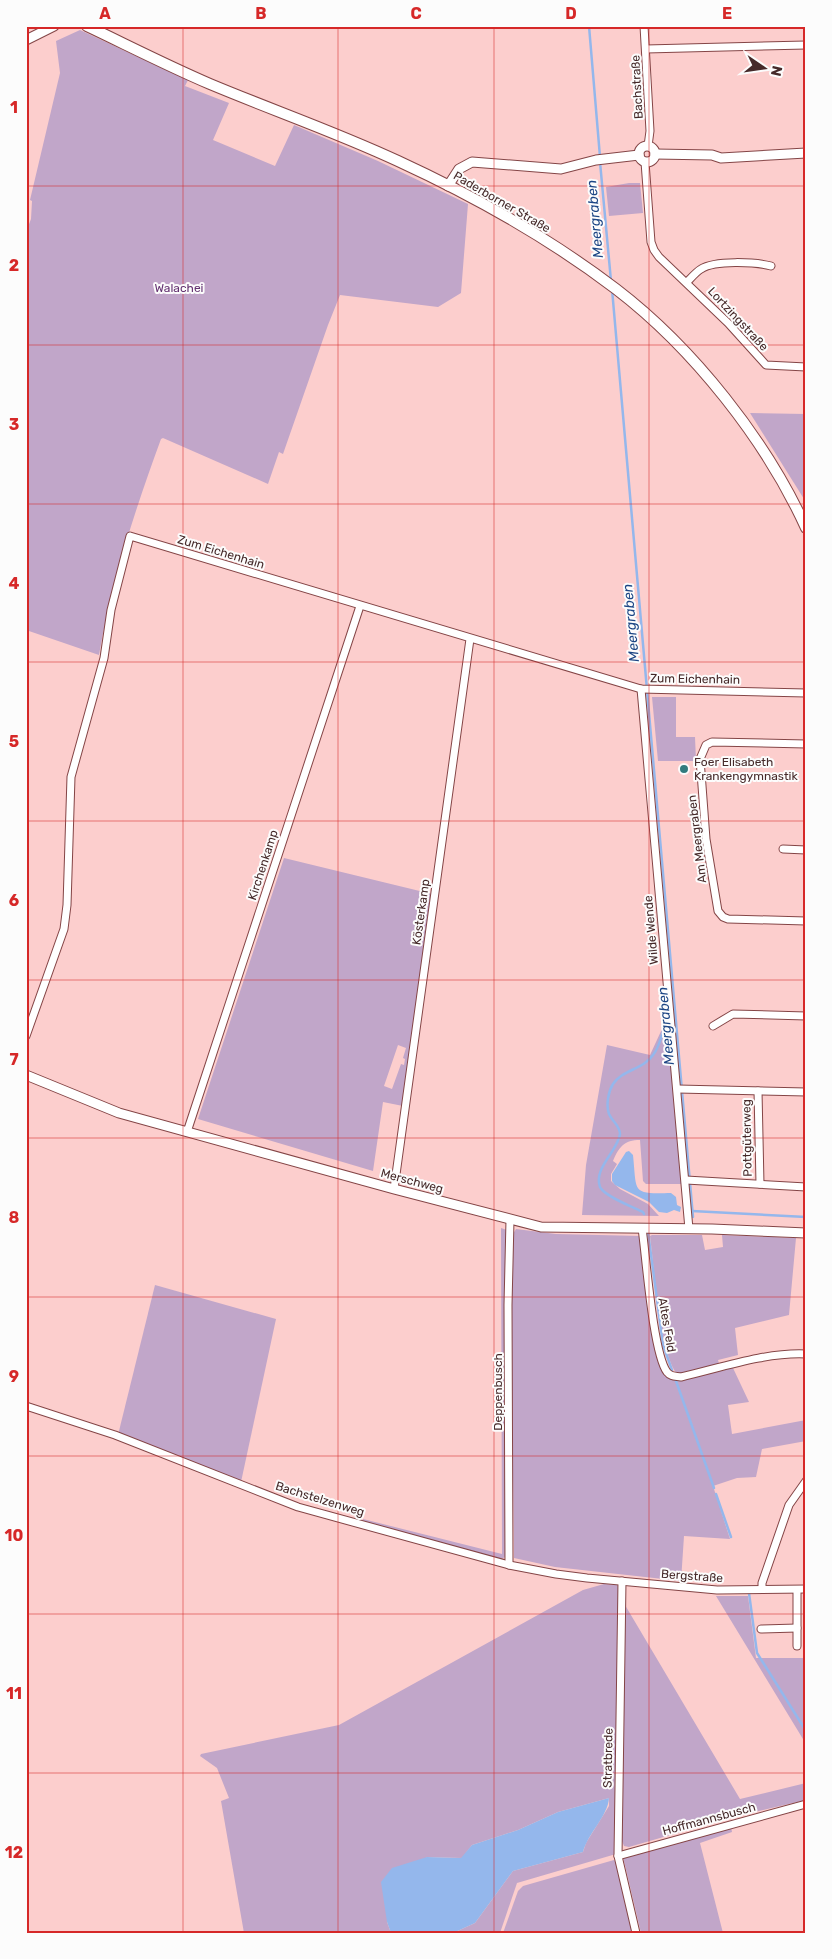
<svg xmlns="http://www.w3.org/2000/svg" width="832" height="1959" viewBox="0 0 832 1959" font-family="Rubik,sans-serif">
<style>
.green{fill:#c1a6c9;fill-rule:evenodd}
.water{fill:#94b7ec}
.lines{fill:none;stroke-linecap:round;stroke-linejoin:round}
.stream{stroke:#94b7ec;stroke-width:2.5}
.minor-casing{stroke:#844546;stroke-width:9}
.tertiary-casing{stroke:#844546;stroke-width:11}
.secondary-casing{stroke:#844546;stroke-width:12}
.minor{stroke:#fff;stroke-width:7}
.tertiary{stroke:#fff;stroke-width:9}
.secondary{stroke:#fff;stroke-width:10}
.grid{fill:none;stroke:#d62828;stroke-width:1;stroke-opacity:0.55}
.poi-dot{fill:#327b7e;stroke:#fcfcfc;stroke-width:2}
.labels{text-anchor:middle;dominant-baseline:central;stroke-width:4;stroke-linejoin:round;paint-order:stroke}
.street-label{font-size:12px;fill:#452929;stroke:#fcfcfc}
.park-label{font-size:12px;fill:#633170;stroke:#fcfcfc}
.poi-label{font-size:12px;fill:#452929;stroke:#fcfcfc;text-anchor:start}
.water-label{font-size:14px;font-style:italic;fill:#1d4685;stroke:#fcfcfc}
.neatline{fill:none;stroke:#d62828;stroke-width:2}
.grid-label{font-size:16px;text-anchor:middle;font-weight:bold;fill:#d62828}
</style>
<rect width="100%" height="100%" fill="#fccecd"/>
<g class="green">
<path d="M80,30l108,50 -3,6 44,17 -16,37 62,26 19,-41 84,36 90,43 -7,89 -23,14 -98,-12 -12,30 -45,129 -4,-2 -11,32 -105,-46 -2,1c-26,71 -49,141 -62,216l-73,-25v-398l5,-13 1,-18 -2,-1 30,-127 -4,-32z"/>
<path d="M629,183h11l3,30 -34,3 -3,-29z"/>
<path d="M750,413l56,1v84l-2,1z"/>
<path d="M652,697h24v40h19l1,24h-38z"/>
<path d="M284,858l148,36 -29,212 -20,-4 -10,69 -175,-52zM398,1045l8,3 -3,10 2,1 -1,6 -3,-1 -9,25 -8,-3z"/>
<path d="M668,1016l14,168h-36l-3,-3 -3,-41c-16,0 -21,7 -27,21l4,3 -6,10v7l9,8 28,15 11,12 -77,-1 4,-50 21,-120 43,10z"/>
<path d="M501,1228l6,2 -1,323 -1,4 -5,3 -138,-38 1,-3 139,35z"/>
<path d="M516,1229l40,5 85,2 23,137 8,7h10l51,-12 16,34 -21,3 4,29 74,-14v21l-44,8 -6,28 -19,1 -24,8 17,53 -46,-3 -3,45 -126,-14 -41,-9 -3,-253 2,-71z"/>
<path d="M652,1235h50l3,15 18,-3 -1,-12 74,3 -7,77 -54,13 3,27 -20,5 2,7 -43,7c-17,-20 -23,-108 -27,-138z"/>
<path d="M155,1285l121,34 -35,163 -123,-47z"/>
<path d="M604,1584l13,1 3,3 -4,266 -99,29 -17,50h-47l22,-10 38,-52 70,-19 3,-9 23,-37v-8l-51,14 -40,18 -46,15 -10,13 -35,-1 -40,65 4,11h-147l-23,-132 8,-3 -12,-30 -17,-12 1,-2 138,-29 244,-135z"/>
<path d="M716,1596h32l8,62h50v86z"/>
<path d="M625,1605l115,194 66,-16v17l-77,18 -100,29 -5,-1 -2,-5z"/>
<path d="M731,1827l1,5 -32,11 23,90h-82l-18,-76z"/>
<path d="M614,1860l2,2 18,71h-131l15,-42 5,-5z"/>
</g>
<g class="water">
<path d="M629,1151l4,4c4,38 -2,39 38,38l5,4 1,8 4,2 -1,5 -6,-2 -7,3 -8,-1 -10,-10 -34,-17 -3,-4v-7l14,-22z"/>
<path d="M609,1798c-1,18 -21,35 -26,54l-70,19 -38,52 -22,10h-62l-4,-11 -6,-40 11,-14 35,-11 34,1 11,-13 46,-15 40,-18z"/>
</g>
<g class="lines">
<g class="stream">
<path d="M589,26l11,131"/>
<path d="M600,162l11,119"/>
<path d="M612,289l81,928"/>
<path d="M692,1211l114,6"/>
<path d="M644,1214l-1,-2c-10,-5 -39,-16 -43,-25 -7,-19 18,-36 20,-53 0,-8 -8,-13 -11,-20 -3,-9 -1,-22 4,-30 9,-14 31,-15 40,-29 6,-7 8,-19 12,-28l4,-3"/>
<path d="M648,1232l15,113 9,25"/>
<path d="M676,1381l38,107"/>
<path d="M716,1494l15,43"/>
<path d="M749,1593l8,60 49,78"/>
</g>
<g class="minor-casing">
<g id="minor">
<path d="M644,26l6,105 -2,15"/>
<path d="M646,49l160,-4"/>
<path d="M645,162l6,80 3,8 5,7 69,66 38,42 40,2"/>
<path d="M687,282c4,-4 9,-10 14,-13 14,-9 54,-7 70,-3"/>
<path d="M641,689l48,540"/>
<path d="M806,744l-94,-2 -6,3 -6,14 6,80 12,72 5,6 5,2 78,2"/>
<path d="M783,849l23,1"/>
<path d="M713,1026l20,-12 73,2"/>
<path d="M26,1036l38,-107 3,-24 4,-128 33,-119 7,-48 19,-74 511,153 165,4"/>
<path d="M678,1089l128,3"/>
<path d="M758,1091l2,93"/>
<path d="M187,1132l173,-526"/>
<path d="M686,1180l120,7"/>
<path d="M394,1189l76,-550"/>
<path d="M642,1228c4,28 11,125 25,144 4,5 8,4 14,5 39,-9 85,-25 125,-23"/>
<path d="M26,1406l89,29 183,72 211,58 47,9 31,4 130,12 89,-1"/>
<path d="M509,1565l-1,-260 2,-85"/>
<path d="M622,1581l-4,275 18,77"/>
<path d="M762,1589v-6l27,-78 17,-24"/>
<path d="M797,1590v56"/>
<path d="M761,1629l36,-1"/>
<path d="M618,1856l188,-52"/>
</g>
</g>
<g class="tertiary-casing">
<g id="tertiary">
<path d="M26,40l28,-14"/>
<circle cx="647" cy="154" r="8"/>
<path d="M655,154l57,1 9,3 85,-5"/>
<path d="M448,186l11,-17 13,-7 89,7 35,-9 43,-5"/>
<path d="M26,1075l93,38 275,76 147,38 171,2 94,4"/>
</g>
</g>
<g class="secondary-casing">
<path id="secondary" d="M87,26c40,19 81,40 123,58 62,26 126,48 188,77 76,35 151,77 218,128 77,59 150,151 190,239"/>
</g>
<use href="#minor" class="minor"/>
<use href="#tertiary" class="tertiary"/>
<use href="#secondary" class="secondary"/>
</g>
<path class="grid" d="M183,26v1907M338,26v1907M494,26v1907M649,26v1907M26,186h780M26,345h780M26,504h780M26,662h780M26,821h780M26,980h780M26,1138h780M26,1297h780M26,1456h780M26,1614h780M26,1773h780"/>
<circle class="poi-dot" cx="684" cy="769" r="5"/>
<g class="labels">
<g class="street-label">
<text transform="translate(637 87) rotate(-93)">Bachstraße</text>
<text transform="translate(502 202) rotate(30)">Paderborner Straße</text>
<text transform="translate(738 319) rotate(47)">Lortzingstraße</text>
<text transform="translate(221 552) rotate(17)">Zum Eichenhain</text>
<text transform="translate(695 679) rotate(1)">Zum Eichenhain</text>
<text transform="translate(697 839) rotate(-97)">Am Meergraben</text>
<text transform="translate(263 865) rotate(-72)">Kirchenkamp</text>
<text transform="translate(421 912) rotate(-82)">Kösterkamp</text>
<text transform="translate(651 930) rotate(-95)">Wilde Wende</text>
<text transform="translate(747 1138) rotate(-91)">Pottgüterweg</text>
<text transform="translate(412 1181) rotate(15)">Merschweg</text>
<text transform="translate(667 1325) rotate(80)">Altes Feld</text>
<text transform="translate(498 1392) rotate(-90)">Deppenbusch</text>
<text transform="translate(320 1499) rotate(17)">Bachstelzenweg</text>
<text transform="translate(692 1576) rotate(4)">Bergstraße</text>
<text transform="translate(608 1758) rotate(-89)">Stratbrede</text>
<text transform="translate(709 1819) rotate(-15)">Hoffmannsbusch</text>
</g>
<g class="park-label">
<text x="179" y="288">Walachei</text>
</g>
<g class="poi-label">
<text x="694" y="762">Foer Elisabeth<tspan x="694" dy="14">Krankengymnastik</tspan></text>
</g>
<g class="water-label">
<text transform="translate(595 219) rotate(-95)">Meergraben</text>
<text transform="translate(631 623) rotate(-95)">Meergraben</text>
<text transform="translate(666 1026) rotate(-95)">Meergraben</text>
</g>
</g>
<rect width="832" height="1959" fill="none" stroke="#fcfcfc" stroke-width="55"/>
<g transform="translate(764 68) rotate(103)" stroke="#fcfcfc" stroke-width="4" paint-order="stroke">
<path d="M0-4L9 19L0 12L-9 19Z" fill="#452929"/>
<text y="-8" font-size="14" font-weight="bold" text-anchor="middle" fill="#452929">N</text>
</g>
<rect x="28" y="28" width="776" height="1904" class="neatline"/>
<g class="grid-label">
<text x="105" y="19">A</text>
<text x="261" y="19">B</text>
<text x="416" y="19">C</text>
<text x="571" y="19">D</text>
<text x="727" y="19">E</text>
<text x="14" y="113">1</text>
<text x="14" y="271">2</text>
<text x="14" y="430">3</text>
<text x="14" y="589">4</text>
<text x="14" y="747">5</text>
<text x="14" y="906">6</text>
<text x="14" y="1065">7</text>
<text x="14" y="1223">8</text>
<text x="14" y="1382">9</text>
<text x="14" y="1541">10</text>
<text x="14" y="1699">11</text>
<text x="14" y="1858">12</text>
</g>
</svg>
